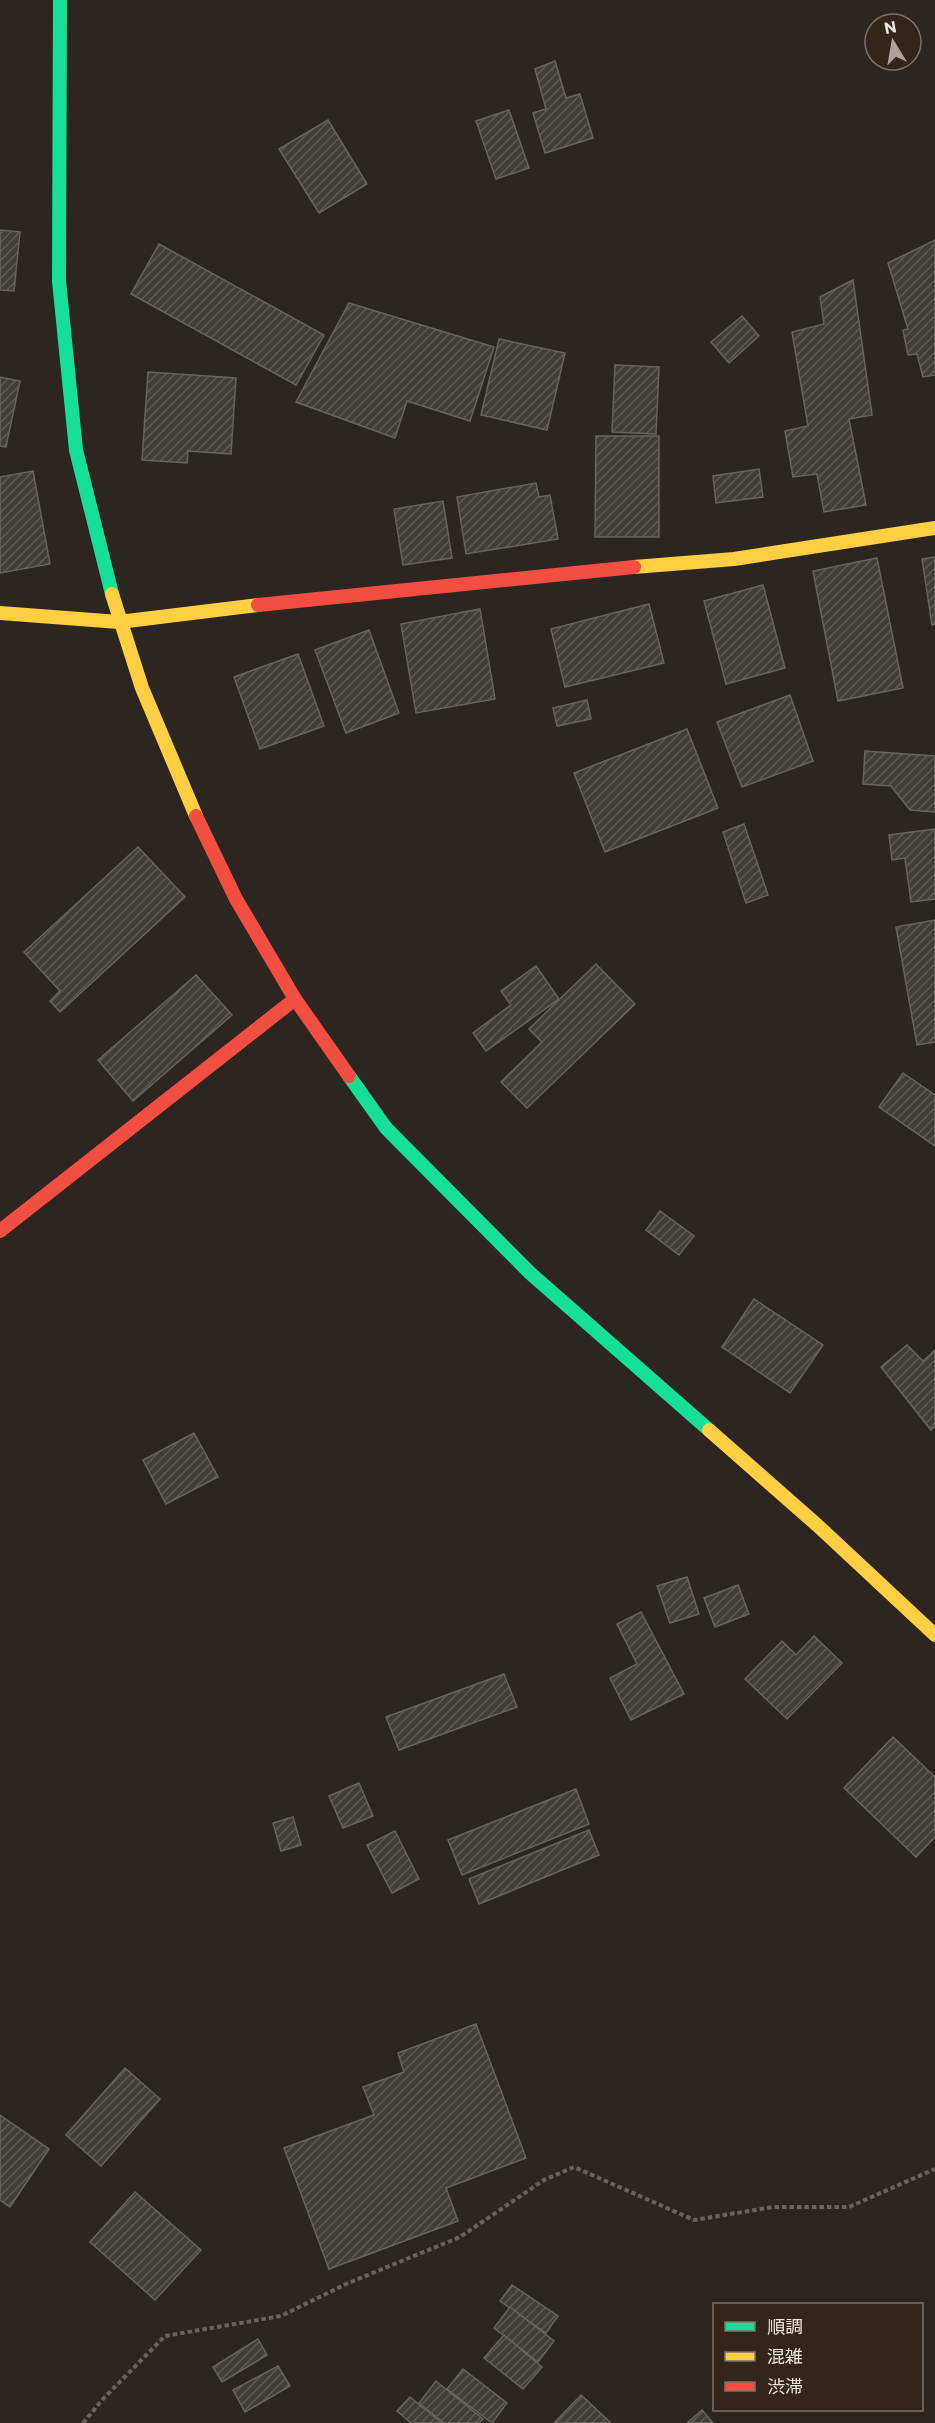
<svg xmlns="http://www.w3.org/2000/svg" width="935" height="2423" viewBox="0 0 935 2423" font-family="Commissioner,'Noto Sans JP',sans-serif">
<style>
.building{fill:url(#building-hatch);stroke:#67635d;stroke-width:1.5}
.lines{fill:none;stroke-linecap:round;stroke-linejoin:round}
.path{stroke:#6a625d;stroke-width:4;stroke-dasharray:4.5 3;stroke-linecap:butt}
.fast{stroke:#16e098;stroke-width:14}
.slow{stroke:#ffcf43;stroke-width:14}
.jam{stroke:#f24e42;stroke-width:14}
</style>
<defs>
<pattern id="building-hatch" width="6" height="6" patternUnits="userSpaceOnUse" patternTransform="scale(1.5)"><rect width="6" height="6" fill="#423e35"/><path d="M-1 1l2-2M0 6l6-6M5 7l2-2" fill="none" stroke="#5e5a52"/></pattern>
</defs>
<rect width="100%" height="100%" fill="#2d2620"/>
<g class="building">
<path d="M555,61l11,37 14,-4 13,44 -48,15 -12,-40 13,-4 -11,-40z"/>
<path d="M509,110l20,58 -33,11 -20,-58z"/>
<path d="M328,120l39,64 -48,29 -40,-64z"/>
<path d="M0,230l20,2 -6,59 -14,-1z"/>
<path d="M935,240v135l-12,2 -6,-23 -9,1 -5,-25 5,-1 -20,-66z"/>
<path d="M159,244l165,91 -28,50 -165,-91z"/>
<path d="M853,280l19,135 -23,4 17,86 -42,7 -7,-38 -24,3 -8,-46 23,-5 -16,-94 32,-8 -4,-27z"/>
<path d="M349,303l145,44 -24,74 -63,-20 -12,37 -99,-36z"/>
<path d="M742,316l17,20 -30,27 -18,-21z"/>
<path d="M499,339l66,14 -18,77 -66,-15z"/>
<path d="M615,365l44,2 -3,67 -44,-2z"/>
<path d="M148,372l88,6 -5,76 -43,-3 -1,12 -45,-3z"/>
<path d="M0,377l20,4 -14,66 -6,-1z"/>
<path d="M596,436h63v101h-64z"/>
<path d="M759,469l4,28 -47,6 -3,-27z"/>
<path d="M33,471l17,93 -50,9v-96z"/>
<path d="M536,483l3,14 11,-2 8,44 -92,15 -9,-57z"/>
<path d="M443,501l9,57 -49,7 -9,-56z"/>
<path d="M935,557v67l-3,1 -10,-66z"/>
<path d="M877,558l26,130 -65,13 -25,-130z"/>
<path d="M763,585l22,83 -59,16 -22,-83z"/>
<path d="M649,604l15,59 -99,24 -14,-58z"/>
<path d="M480,609l15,90 -79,14 -15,-89z"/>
<path d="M369,630l30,83 -53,20 -31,-83z"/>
<path d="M298,654l26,72 -64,23 -26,-72z"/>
<path d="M790,695l23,66 -71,26 -25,-65z"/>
<path d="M587,700l4,19 -34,7 -4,-18z"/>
<path d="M687,729l31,79 -113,44 -31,-79z"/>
<path d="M865,751l70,5v56l-25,-2 -19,-24 -28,-2z"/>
<path d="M744,824l24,71 -22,8 -23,-71z"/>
<path d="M935,829v70l-24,3 -6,-44 -13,2 -3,-25z"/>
<path d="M138,847l47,50 -125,115 -10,-11 10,-10 -36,-39z"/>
<path d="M935,920v122l-18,3 -21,-118z"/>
<path d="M596,964l39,40 -108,104 -26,-26 41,-40 -13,-13z"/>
<path d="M536,966l23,33 -73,52 -13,-18 38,-28 -10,-14z"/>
<path d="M196,975l36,40 -99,86 -35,-41z"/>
<path d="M903,1073l32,22v51l-56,-39z"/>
<path d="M660,1211l34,25 -15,19 -33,-25z"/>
<path d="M754,1299l69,46 -33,48 -68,-46z"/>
<path d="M907,1345l16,16 12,-11v76l-4,4 -50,-63z"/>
<path d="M194,1433l24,44 -52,27 -23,-44z"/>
<path d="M687,1577l12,37 -29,9 -13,-37z"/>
<path d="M738,1585l11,29 -34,13 -11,-29z"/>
<path d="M641,1612l43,82 -53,26 -21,-42 27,-14 -20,-40z"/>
<path d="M814,1636l28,27 -55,56 -42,-40 37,-38 14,14z"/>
<path d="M504,1674l13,33 -118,43 -13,-33z"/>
<path d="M893,1737l42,40v60l-19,20 -72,-69z"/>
<path d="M359,1783l14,33 -30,12 -14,-32z"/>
<path d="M576,1789l13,35 -127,51 -14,-35z"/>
<path d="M293,1817l8,28 -20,6 -8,-28z"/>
<path d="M589,1830l10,25 -120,49 -10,-25z"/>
<path d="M395,1831l24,48 -27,14 -25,-48z"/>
<path d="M476,2024l50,134 -80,30 12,33 -129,48 -45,-121 90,-33 -11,-28 41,-15 -6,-19z"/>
<path d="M125,2068l35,31 -59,67 -35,-31z"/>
<path d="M0,2115l49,34 -39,58 -10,-7z"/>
<path d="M135,2192l66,58 -46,50 -65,-58z"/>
<path d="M512,2285l46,31 -12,17 -46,-32z"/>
<path d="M510,2307l44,34 -16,21 -44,-34z"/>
<path d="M504,2335l38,32 -19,22 -39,-31z"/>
<path d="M258,2339l9,16 -45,27 -9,-15z"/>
<path d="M278,2366l12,20 -45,26 -12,-22z"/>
<path d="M463,2369l44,34 -15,20 -45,-34z"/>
<path d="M436,2381l47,38 -4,4h-35l-25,-20z"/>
<path d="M581,2395l30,28h-57z"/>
<path d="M410,2397l32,26h-31l-14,-12z"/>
<path d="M702,2410l11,13h-26z"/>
</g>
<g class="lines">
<path class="path" d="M83,2423l20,-24 62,-63 116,-20 65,-32 114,-47 84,-57 30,-13 120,53 79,-13h76l86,-38"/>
<g class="fast">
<path d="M60,0l-1,281 17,169 36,144"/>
<path d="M349,1076l37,52 144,145 179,157"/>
</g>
<g class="slow">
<path d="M634,567l100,-8 201,-31"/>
<path d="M112,594l30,94 54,128"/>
<path d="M0,613l119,9 139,-17"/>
<path d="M709,1430l108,95 118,110"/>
</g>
<g class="jam">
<path d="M258,605l376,-38"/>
<path d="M196,816l40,83 59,100 54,77"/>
<path d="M0,1231l295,-232"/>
</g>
</g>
<rect x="713" y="2303" width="210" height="108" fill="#32261b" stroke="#7d7269" stroke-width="1.5"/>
<rect x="725" y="2322" width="30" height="9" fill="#16e098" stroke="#7d7269" stroke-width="1.5"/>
<text x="767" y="2333" font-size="18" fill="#ede5dd">順調</text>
<rect x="725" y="2352" width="30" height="9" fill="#ffcf43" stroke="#7d7269" stroke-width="1.5"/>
<text x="767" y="2363" font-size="18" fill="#ede5dd">混雑</text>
<rect x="725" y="2382" width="30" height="9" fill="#f24e42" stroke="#7d7269" stroke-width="1.5"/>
<text x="767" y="2393" font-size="18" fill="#ede5dd">渋滞</text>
<g transform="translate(893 42) rotate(349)"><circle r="28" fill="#32261b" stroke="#7d7269" stroke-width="1.5"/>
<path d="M0-4.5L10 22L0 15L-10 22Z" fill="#aaa29b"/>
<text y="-9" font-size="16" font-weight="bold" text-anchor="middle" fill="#ede5dd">N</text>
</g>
</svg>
